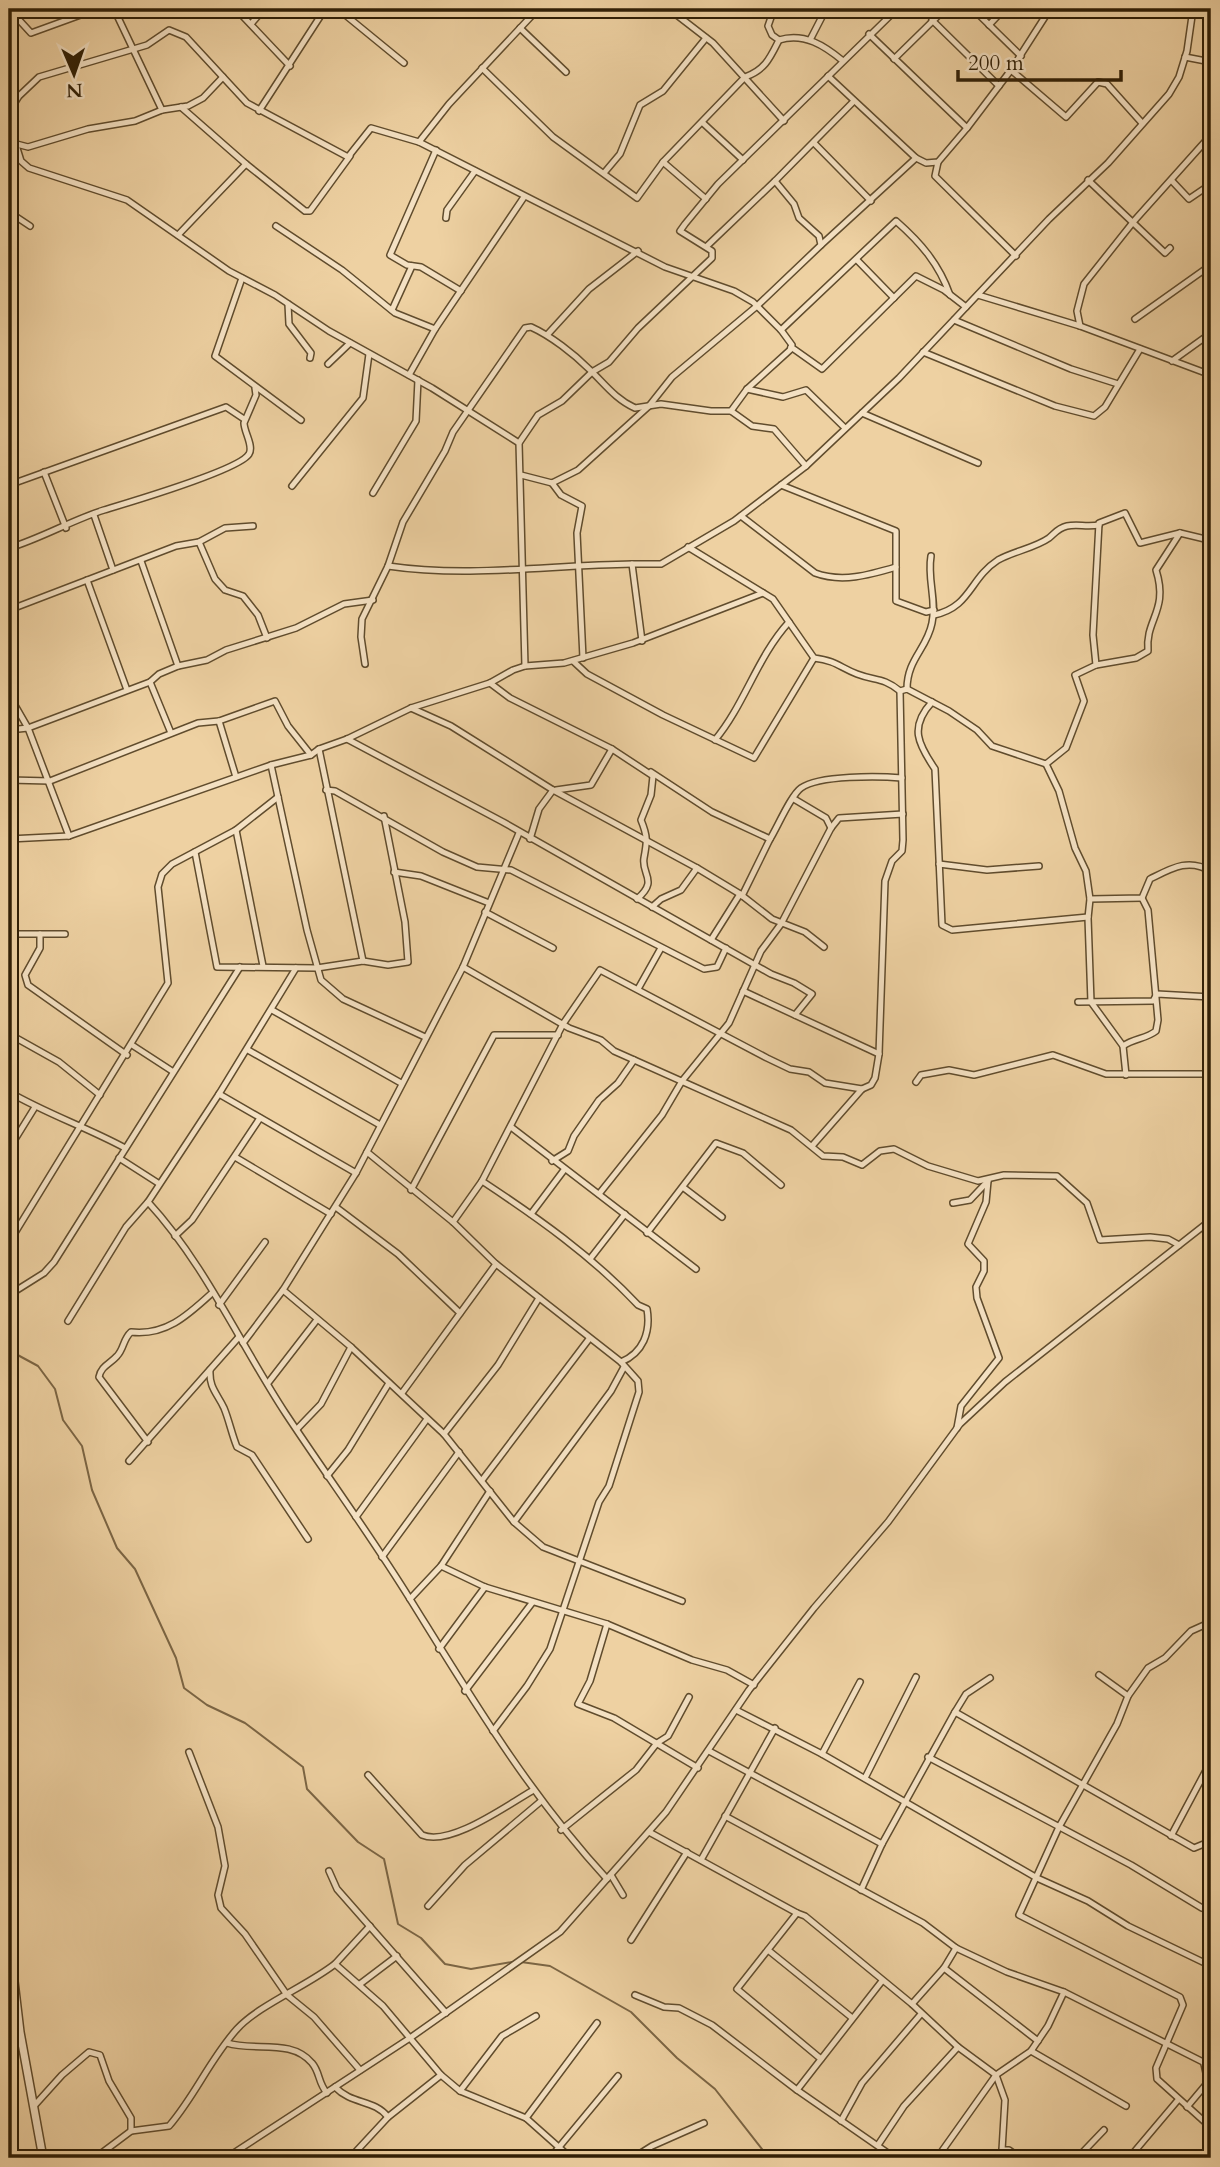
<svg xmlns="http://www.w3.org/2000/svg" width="1220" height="2167" viewBox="0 0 1220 2167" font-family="Cardo,serif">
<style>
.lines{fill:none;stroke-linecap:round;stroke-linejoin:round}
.stream{stroke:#7b6544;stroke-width:2}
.minor-casing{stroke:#604c2d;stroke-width:8}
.tertiary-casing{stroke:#604c2d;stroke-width:10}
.minor{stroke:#f4e1c3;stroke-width:5}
.tertiary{stroke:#f4e1c3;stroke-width:7}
</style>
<rect width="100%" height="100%" fill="#eed1a2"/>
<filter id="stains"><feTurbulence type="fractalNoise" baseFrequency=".00286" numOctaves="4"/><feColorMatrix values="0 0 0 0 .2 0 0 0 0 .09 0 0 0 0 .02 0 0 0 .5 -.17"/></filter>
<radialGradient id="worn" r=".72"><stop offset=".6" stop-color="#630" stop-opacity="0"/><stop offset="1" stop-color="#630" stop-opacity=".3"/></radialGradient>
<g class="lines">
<g class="stream">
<path d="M9,1346l5,7 24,13 17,23 8,31 19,26 10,44 25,58 18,21 41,89 8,30 23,17 38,18 58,44 4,22 51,53 26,17 14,65 23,14 24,26 26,5 41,-7"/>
<path d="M521,1962l29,4 81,46 46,46 38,31 54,69"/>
</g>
<g class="minor-casing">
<g id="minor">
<path d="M9,9l22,24 66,-24"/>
<path d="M114,9l48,101"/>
<path d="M236,9l54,57"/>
<path d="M338,9l66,54"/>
<path d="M669,9l44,34 71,78"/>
<path d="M973,9l48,47"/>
<path d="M932,20l67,66"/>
<path d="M251,24l13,-15"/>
<path d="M989,25l15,-16"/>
<path d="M520,28l46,44"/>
<path d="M869,34l98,94 44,-58 55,47 32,-35 9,2 35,39"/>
<path d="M779,40c25,-8 46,6 64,21"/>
<path d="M810,40l16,-31"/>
<path d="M1185,57l26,5"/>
<path d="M894,59l51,-50"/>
<path d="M482,68l71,69 84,61 26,-36 82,-85c20,-7 25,-19 34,-37l-7,-5 -4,-9 6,-17"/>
<path d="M1011,70l39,-61"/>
<path d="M828,76l88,82 10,5 12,-1 29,-34"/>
<path d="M259,111l66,-102"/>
<path d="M9,112l10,-16 20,-19 108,-32 22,-15 17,7 61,66 101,54 23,-29 48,14 30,-38 89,-95"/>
<path d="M703,123l40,37"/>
<path d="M9,142l19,5 60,-18 47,-8 27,-11 26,-4 15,-8 20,-21"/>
<path d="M814,143l57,58"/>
<path d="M16,145l5,16 8,7 98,32 102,71 46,24 54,36 103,57 87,55"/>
<path d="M436,150l-46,105 17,10 14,2 40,24"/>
<path d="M663,162l43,37"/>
<path d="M938,162l-3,14 81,80"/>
<path d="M246,164l59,47h5l40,-55"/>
<path d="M604,173l16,-19 20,-49 23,-14 43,-53"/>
<path d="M1088,180l77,73 5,-5"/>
<path d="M775,181l79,-80"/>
<path d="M1173,182l16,17 22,-15"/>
<path d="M9,212l21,14"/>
<path d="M446,218l1,-8 28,-39"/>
<path d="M276,226l66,44 53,43 40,16 -26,46"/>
<path d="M178,235l68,-71 -65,-57"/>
<path d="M821,245l95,-87"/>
<path d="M857,260l37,38"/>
<path d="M242,278l-27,78 86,64"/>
<path d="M978,295l102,31 131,49"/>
<path d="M288,304l1,20 22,29 -1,5"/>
<path d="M392,310l20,-44"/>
<path d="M1135,319l76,-54"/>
<path d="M954,320l117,49 47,15"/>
<path d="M1080,326l-3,-15 7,-27 50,-63 77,-86"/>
<path d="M435,329l89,-132"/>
<path d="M781,330l115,-109c25,22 43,43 54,74"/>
<path d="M547,335l42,-46 49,-38"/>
<path d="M791,347l31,22 94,-93 28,14 22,17"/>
<path d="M923,352l132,54 39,10 11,-9 35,-58"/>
<path d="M1172,361l39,-28"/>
<path d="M328,364l22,-21"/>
<path d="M747,389l36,8 23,-7 39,38"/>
<path d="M731,411l21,15 22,3 32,37"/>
<path d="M862,413l116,50"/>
<path d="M44,472l22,56"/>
<path d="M521,475l31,8 26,-13 71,-64 23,-29 85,-71 64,-61 -2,-9 -20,-18 -5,-14 -19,-23 -68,65"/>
<path d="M552,483l9,12 21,11 -5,27 6,125"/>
<path d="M9,485l217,-78 18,12"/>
<path d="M781,485l115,46v70l30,11 8,-2"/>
<path d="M292,486l71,-88 6,-44"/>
<path d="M373,493l43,-72 2,-41"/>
<path d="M94,515l19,55"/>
<path d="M741,516l74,57c27,10 54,2 81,-6"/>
<path d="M199,542l16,37 10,11 18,6 15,19 9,23"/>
<path d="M688,547l85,52 41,59c23,3 25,9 43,16 18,7 26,3 43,17"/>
<path d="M9,548c33,-10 63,-28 95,-38 23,-7 136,-40 145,-56 5,-8 -5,-22 -5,-31l12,-28 -1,-7"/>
<path d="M141,561l37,105"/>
<path d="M388,566c81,12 162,-1 244,-2"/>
<path d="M87,580l40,110"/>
<path d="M9,610l167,-64 23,-4 26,-14 28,-2"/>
<path d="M934,615c37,-8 35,-36 64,-55 16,-9 37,-12 51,-22 6,-5 9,-10 18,-12 10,-2 20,1 32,-1"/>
<path d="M642,641l-10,-77h29l73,-43 72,-55 93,-88 150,-159 59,-56 61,-69 10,-17 8,-26 6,-42"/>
<path d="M573,661l14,13 76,41 91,43 60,-100"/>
<path d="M365,664l-4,-27 1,-18 26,-53 15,-44 42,-71 8,-19 72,-104 6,-1c20,9 43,27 58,42 15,14 26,30 46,39l26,-4 50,7h20l16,-22 43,-39 2,-5 -11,-15 -28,-28 -19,-11 -69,-24 -246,-125"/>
<path d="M1096,665l40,-7 12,-7c-3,-32 21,-40 8,-81l24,-37"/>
<path d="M525,666l-6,-223 19,-28 24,-14 30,-29 17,-10 29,-34 74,-70v-7l-32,-20 5,-7 33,-40 179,-175"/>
<path d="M150,682l21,51"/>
<path d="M490,683l20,15 102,51 41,27 -2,19 -10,25c7,17 6,22 3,38 -3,17 15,22 -7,41"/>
<path d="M907,689c0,-30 20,-40 25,-66 5,-22 -5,-44 -1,-67"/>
<path d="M9,695l19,33 41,108"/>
<path d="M932,702c-23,25 -14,42 3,67l7,156 10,5 136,-13"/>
<path d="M411,708l40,18 102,64 144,78 43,26 32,25 33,13 19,15"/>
<path d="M219,721l17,56"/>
<path d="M9,730l19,-2 122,-46 9,-8 19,-8 29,-6 19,-10 70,-22 48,-24 29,-4"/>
<path d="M347,739l156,83 268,152 23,9 18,11 -17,21"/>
<path d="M715,740c30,-36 42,-83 74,-118"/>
<path d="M319,749l44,212"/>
<path d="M1046,764l13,27 16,57 11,23 4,28 -2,19 3,84 32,44 3,29"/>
<path d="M271,765l36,165 14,50 22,19 82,38"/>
<path d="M651,772l61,40 58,27 -28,57"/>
<path d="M9,780l41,1 148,-58 21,-2 56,-20 13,25 23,29"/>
<path d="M326,790l9,1 108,61 34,15 34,3 193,99 13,-2 9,-19"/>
<path d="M556,790l35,-5 21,-36"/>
<path d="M794,799l32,19 5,10"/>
<path d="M236,830l27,136"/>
<path d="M9,839l60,-3 202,-71 40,-10 8,-6 28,-10 64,-31 79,-25 23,-13 12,-4 39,-3 69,-20 130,-50"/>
<path d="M530,839l9,-30 14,-19"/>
<path d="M770,839c7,-11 21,-44 31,-51 18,-13 78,-12 101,-10"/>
<path d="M195,852l22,115 100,1 46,-7 25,4 20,-3 -3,-40 -21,-106"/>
<path d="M939,864l48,6 52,-4"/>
<path d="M394,872l27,4 68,27"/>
<path d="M1090,899l52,-1 8,-19c22,-11 38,-21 61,-8"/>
<path d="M652,907l9,-8 20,-9 16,-22"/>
<path d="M485,912l68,36"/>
<path d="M9,934h56"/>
<path d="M40,934v14l-15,27 3,10 99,70"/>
<path d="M711,940l29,-46"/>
<path d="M463,967l106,61 32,12 13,11 177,79 32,26 20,1 19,8 18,-14 14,-2 34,17 50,15 26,-6 53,1 30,27 13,37 50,-3 18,2 11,6"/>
<path d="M638,989l23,-41"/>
<path d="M743,991l136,63"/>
<path d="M1078,1002l75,-1 4,-7 54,3"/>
<path d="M272,1010l129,73"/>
<path d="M9,1034l50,28 41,33"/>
<path d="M132,1045l40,26"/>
<path d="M1123,1046c11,-8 23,-7 33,-15l2,-11 -10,-110 -6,-12"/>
<path d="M248,1050l132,75"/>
<path d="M916,1082l5,-7 28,-5 25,5 79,-20 53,19h105"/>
<path d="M9,1092c38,22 77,35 116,56"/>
<path d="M219,1094l137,79"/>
<path d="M511,1127l185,142"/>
<path d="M812,1146l50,-57 9,-4 4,-7 4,-24 6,-173 7,-20 10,-10 1,-11 -3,-149 7,-2 42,22 28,19 15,16 54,18 20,-16 18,-47 -9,-26 21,-10 -3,-30 6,-112 26,-10 15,30 40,-10 25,6 6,11"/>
<path d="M9,1149l26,-42"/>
<path d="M367,1152l86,70 43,42 125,98 17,19 1,11 -30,94 -10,16 -49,147 -23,37 -34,45"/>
<path d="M235,1157l96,57"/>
<path d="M119,1158l39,25"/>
<path d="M552,1161l16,-10 6,-15 25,-36 19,-17 16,-23"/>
<path d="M482,1181c56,37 110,75 156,124l9,4c4,23 -4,44 -26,53"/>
<path d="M684,1188l38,29"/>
<path d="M411,1190l83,-155h64"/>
<path d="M599,1194l63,-79 20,-34 47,-58 32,-72 20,-27 50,-96 8,-10 64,-4"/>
<path d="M148,1202c57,62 92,142 138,212 41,62 85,122 124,185 61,98 118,194 197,280"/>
<path d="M953,1203l17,-3 18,-19"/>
<path d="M337,1208l61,46 62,59"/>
<path d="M531,1214l33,-44"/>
<path d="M453,1222l29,-41 81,-157 37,-54 167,88 23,11 19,3 16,11 37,6"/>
<path d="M647,1233l69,-90 27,10 38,32"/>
<path d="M13,1236l155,-253 -10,-96 4,-13 10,-10 64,-34 42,-33"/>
<path d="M175,1236l17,-16 68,-102"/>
<path d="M590,1259l35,-45"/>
<path d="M283,1290l68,57 93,87 70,88 29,25 139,54"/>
<path d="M9,1295l35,-22 10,-11 186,-295"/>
<path d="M219,1305l46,-63"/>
<path d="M68,1321l58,-94 22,-25 71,-108 77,-126"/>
<path d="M243,1343l40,-53 73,-117 107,-206 56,-134"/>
<path d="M210,1370c-1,18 7,23 14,38 5,12 8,27 13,39l15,8 56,84"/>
<path d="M268,1383l48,-62"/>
<path d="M402,1393l94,-129"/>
<path d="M957,1428l4,-22 38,-48 -22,-60 -1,-11 8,-16v-10l-16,-17 18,-42 2,-21"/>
<path d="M297,1429l24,-25 30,-57"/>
<path d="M444,1434l54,-69 41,-67"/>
<path d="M148,1442l-49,-65c2,-11 11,-13 18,-21 7,-7 6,-17 14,-24 35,4 57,-17 81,-39"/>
<path d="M129,1461l109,-123"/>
<path d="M327,1476l21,-26 41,-67"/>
<path d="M483,1479l106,-140"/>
<path d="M356,1517l71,-98"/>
<path d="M514,1522l97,-131 13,-24"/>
<path d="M382,1557l77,-105"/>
<path d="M441,1566l44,21 122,37 85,36 35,10 27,15"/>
<path d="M410,1599l31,-33 49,-75"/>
<path d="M607,1624l-17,57 -12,23 36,14 84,50"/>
<path d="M439,1649l46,-62"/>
<path d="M1099,1675l29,21"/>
<path d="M465,1691l67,-88"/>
<path d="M736,1710l86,44 215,124 51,23 40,25 83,40"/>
<path d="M955,1712l239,136 17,-7"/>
<path d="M709,1751l173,93"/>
<path d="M189,1752l29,75 7,39 -7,29 3,13 24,26 42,61 27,22 46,53"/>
<path d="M822,1754l38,-72"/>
<path d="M928,1757l203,108 71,43"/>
<path d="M368,1775l54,60c28,12 85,-30 110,-44"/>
<path d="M865,1778l51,-101"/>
<path d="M725,1816l198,107 33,25 51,24 57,20 147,74"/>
<path d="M561,1830l75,-60 21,-27 11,-7 21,-39"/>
<path d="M649,1832l148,81"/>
<path d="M1171,1836l40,-75"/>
<path d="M701,1860l74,-132"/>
<path d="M329,1871l8,18 109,124"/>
<path d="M611,1875l12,20"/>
<path d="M861,1890l21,-46 73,-132 11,-18 24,-16"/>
<path d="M428,1906l37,-41 75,-63"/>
<path d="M631,1940l56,-88"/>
<path d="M768,1950l83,67"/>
<path d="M335,1964l35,-38"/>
<path d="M944,1968l94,73"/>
<path d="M360,1984l37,-28"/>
<path d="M635,1995l29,12 15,1 33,17 85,65 98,68"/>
<path d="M912,2004l32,-36 12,-20"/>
<path d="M227,2043c28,9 64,-5 85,20 8,9 6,20 15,30"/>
<path d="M1031,2051l95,55"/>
<path d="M821,2059l-84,-70 60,-76 8,3 107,88 46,43 38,28 9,25 -3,50"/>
<path d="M335,2087c17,18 39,12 53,30"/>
<path d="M797,2090l85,-109"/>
<path d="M460,2091l42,-55 34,-20"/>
<path d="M34,2106l28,-31 27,-23 11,3 9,26 22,37v13"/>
<path d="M1187,2107l21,-25 -4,-18"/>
<path d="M526,2118l71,-95"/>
<path d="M841,2121l21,-38 59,-69"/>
<path d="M1206,2123l-49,-44 -1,-11 27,-63 -3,-8 -161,-82 40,-88 58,-103 11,-28 20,-28 17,-10 26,-27 20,-9"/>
<path d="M878,2145l26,-39 54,-59"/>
<path d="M95,2158l36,-27 38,-5c26,-30 41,-67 68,-97 22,-24 70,-43 98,-65l48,42 58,69 19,16 66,27 45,40"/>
<path d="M226,2158l184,-120 150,-106 106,-120 83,-122 65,-82 74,-86 72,-98 45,-42 206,-162"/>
<path d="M350,2158l38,-41 53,-42"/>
<path d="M550,2158l68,-82"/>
<path d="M633,2158l19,-12 52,-23"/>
<path d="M937,2158l59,-83 35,-24 17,-25 16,-34"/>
<path d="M1000,2158l2,-8h7l11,8"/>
<path d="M1069,2158l12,-4 23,-24"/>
<path d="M1129,2158l49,-58"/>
</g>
</g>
<g class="tertiary-casing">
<path id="tertiary" d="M9,1939l11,93 23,126"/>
</g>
<use href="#minor" class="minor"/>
<use href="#tertiary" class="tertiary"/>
</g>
<rect width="1220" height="2167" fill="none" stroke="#eed1a2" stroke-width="35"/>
<rect x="10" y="10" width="1199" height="2146" fill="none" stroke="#301f06" stroke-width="3.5"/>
<rect x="18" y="18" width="1185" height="2132" fill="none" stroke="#301f06" stroke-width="2"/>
<g transform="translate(74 74) rotate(178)" stroke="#f4e1c3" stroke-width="5" paint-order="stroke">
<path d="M0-5L12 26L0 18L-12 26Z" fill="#301f06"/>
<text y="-10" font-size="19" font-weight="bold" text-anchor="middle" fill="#301f06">N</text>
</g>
<path d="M958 70v10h163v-10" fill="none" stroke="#301f06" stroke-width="3.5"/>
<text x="968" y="70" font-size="21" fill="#301f06" stroke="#f4e1c3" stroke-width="5" paint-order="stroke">200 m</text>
<rect width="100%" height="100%" filter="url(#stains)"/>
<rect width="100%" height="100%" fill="url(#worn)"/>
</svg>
